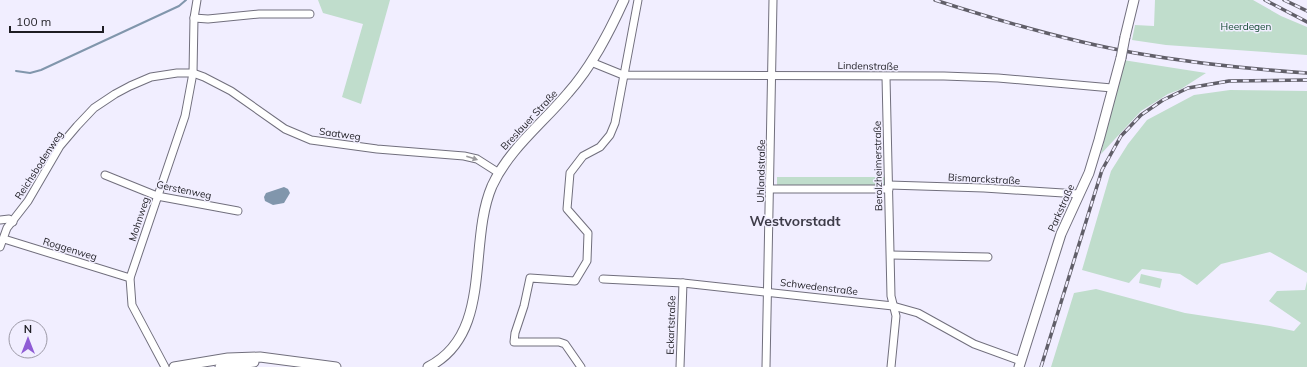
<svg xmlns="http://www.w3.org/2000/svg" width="1307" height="367" viewBox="0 0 1307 367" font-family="Mulish,sans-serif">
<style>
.green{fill:#c0ddcc}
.water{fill:#8196ac}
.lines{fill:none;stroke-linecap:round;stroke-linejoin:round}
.stream{stroke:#8196ac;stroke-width:2}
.street-casing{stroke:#716f7d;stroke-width:9}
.secondary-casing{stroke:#716f7d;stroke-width:11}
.street{stroke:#fff;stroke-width:7}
.secondary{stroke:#fff;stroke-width:9}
.rail-casing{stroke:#615f69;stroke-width:3.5}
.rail{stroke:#f1eeff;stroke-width:2;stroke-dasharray:6;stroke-linecap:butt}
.secondary-bridge-casing{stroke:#716f7d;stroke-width:11;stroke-linecap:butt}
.secondary-bridge{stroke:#fff;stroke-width:9}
.oneway{fill:#9a999c}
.labels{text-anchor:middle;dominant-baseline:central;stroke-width:3;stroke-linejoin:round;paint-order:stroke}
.park-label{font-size:10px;fill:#10472f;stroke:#f1eeff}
.street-label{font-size:10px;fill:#1e1d23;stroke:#f1eeff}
.district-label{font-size:14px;font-weight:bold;fill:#3e3c49;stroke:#f1eeff}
</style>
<rect width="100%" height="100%" fill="#f1eeff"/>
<g class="green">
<path d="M318,0h72l-29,104 -19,-7 21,-73 -40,-11z"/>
<path d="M1155,0h98l28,16 26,11v28l-141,-10 -34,-5 3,-15 19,1z"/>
<path d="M1123,60l83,13 -25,16 -13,5 -27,17 -40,43z"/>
<path d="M1230,90l77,1v182l-37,-21 -49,12 -24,21 -17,-11 -38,-5 -13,14 -47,-13 29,-99 17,-27 19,-24 47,-25z"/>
<path d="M777,177h107v10l-107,-1z"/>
<path d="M1141,274l21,5 -2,9 -21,-5z"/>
<path d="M1307,281v86h-256l23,-74 22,-4 89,24 85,13 24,5 7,-8 -32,-22 8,-10 28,-1z"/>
</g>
<path class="water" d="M284,187l4,2 2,4 -6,10 -11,2 -8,-4 -1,-4 2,-4z"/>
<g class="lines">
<path class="stream" d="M16,71l14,2 11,-3 138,-64 7,-6"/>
<g class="street-casing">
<g id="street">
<path d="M194,18l14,1 51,-5h51"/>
<path d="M591,62l32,13 321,1 54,2 114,10"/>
<path d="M886,77l5,219 5,20 -5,51"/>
<path d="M105,175l52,21 81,15"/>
<path d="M889,185l95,3 95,6"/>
<path d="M771,189h118"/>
<path d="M0,220l9,-1 4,3"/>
<path d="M4,239l126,39"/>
<path d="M0,247l7,-19 21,-27 32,-55 17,-20 17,-18 21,-14 15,-8 21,-9 26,-4h16l11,4 27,14 54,38 26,11 66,9 87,7 13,3 22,14"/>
<path d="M891,255l97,2"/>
<path d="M603,279l80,4 210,23 25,7 56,31 47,17"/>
<path d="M165,367l-33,-62 -2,-27 55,-162 8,-43 1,-55 3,-18"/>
<path d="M581,367l-16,-23 -6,-2h-45l1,-9 9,-27 6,-28 45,3 12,-20 1,-28 -21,-24 3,-36 13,-17 17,-9 10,-12 5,-12 23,-123"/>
<path d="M680,367l3,-84"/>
<path d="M766,367l7,-367"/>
</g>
</g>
<g class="secondary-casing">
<g id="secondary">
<path d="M1125,37l9,-37"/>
<path d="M174,367l54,-9 32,-1 76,10"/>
<path d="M220,367l34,-5"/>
<path d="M428,367c66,-33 39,-123 64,-181 17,-37 50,-62 76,-93 24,-27 41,-60 56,-93"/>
<path d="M1019,367l42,-133 28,-61 10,-33 22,-82"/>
</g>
</g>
<use href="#street" class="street"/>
<use href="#secondary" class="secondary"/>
<g class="rail-casing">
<g id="rail">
<path d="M935,0c65,21 132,41 200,53 57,10 114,16 172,20"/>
<path d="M1265,0l42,22"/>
<path d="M1284,0l23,11"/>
<path d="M1041,367l61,-197 19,-34 20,-21 22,-15 25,-12 41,-7 78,-1"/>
</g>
</g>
<use href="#rail" class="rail"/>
<g class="secondary-bridge-casing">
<path id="secondary-bridge" d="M1121,58l4,-21"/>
</g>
<use href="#secondary-bridge" class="secondary-bridge"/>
</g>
<defs><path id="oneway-solid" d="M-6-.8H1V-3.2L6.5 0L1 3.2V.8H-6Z"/></defs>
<use class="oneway" href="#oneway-solid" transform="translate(472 158) rotate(18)"/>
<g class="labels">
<g class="park-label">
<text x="1246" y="26">Heerdegen</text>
</g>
<g class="street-label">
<text transform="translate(868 66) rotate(1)">Lindenstraße</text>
<text transform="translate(529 120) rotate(-47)">Breslauer Straße</text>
<text transform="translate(340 134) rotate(8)">Saatweg</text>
<text transform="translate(39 165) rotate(-57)">Reichsbodenweg</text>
<text transform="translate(878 166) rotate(-91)">Berolzheimerstraße</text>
<text transform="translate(761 171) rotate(-89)">Uhlandstraße</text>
<text transform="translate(984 179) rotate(3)">Bismarckstraße</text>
<text transform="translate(184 190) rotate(12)">Gerstenweg</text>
<text transform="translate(1061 208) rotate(-66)">Parkstraße</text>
<text transform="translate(139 219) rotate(-72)">Mohnweg</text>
<text transform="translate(70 249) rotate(17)">Roggenweg</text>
<text transform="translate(819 287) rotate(7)">Schwedenstraße</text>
<text transform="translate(671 325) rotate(-88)">Eckartstraße</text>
</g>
<g class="district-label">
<text x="795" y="221">Westvorstadt</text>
</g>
</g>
<g transform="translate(28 339)"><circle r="19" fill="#f1eeff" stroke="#9d9aa7"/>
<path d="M0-3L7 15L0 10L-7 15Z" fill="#8f5cd5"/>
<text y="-6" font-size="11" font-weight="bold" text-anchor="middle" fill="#1e1d23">N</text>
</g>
<path d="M10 26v6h93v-6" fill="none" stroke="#1e1d23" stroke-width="2"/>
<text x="16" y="26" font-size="12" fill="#1e1d23" stroke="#f1eeff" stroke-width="3" paint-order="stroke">100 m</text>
</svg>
